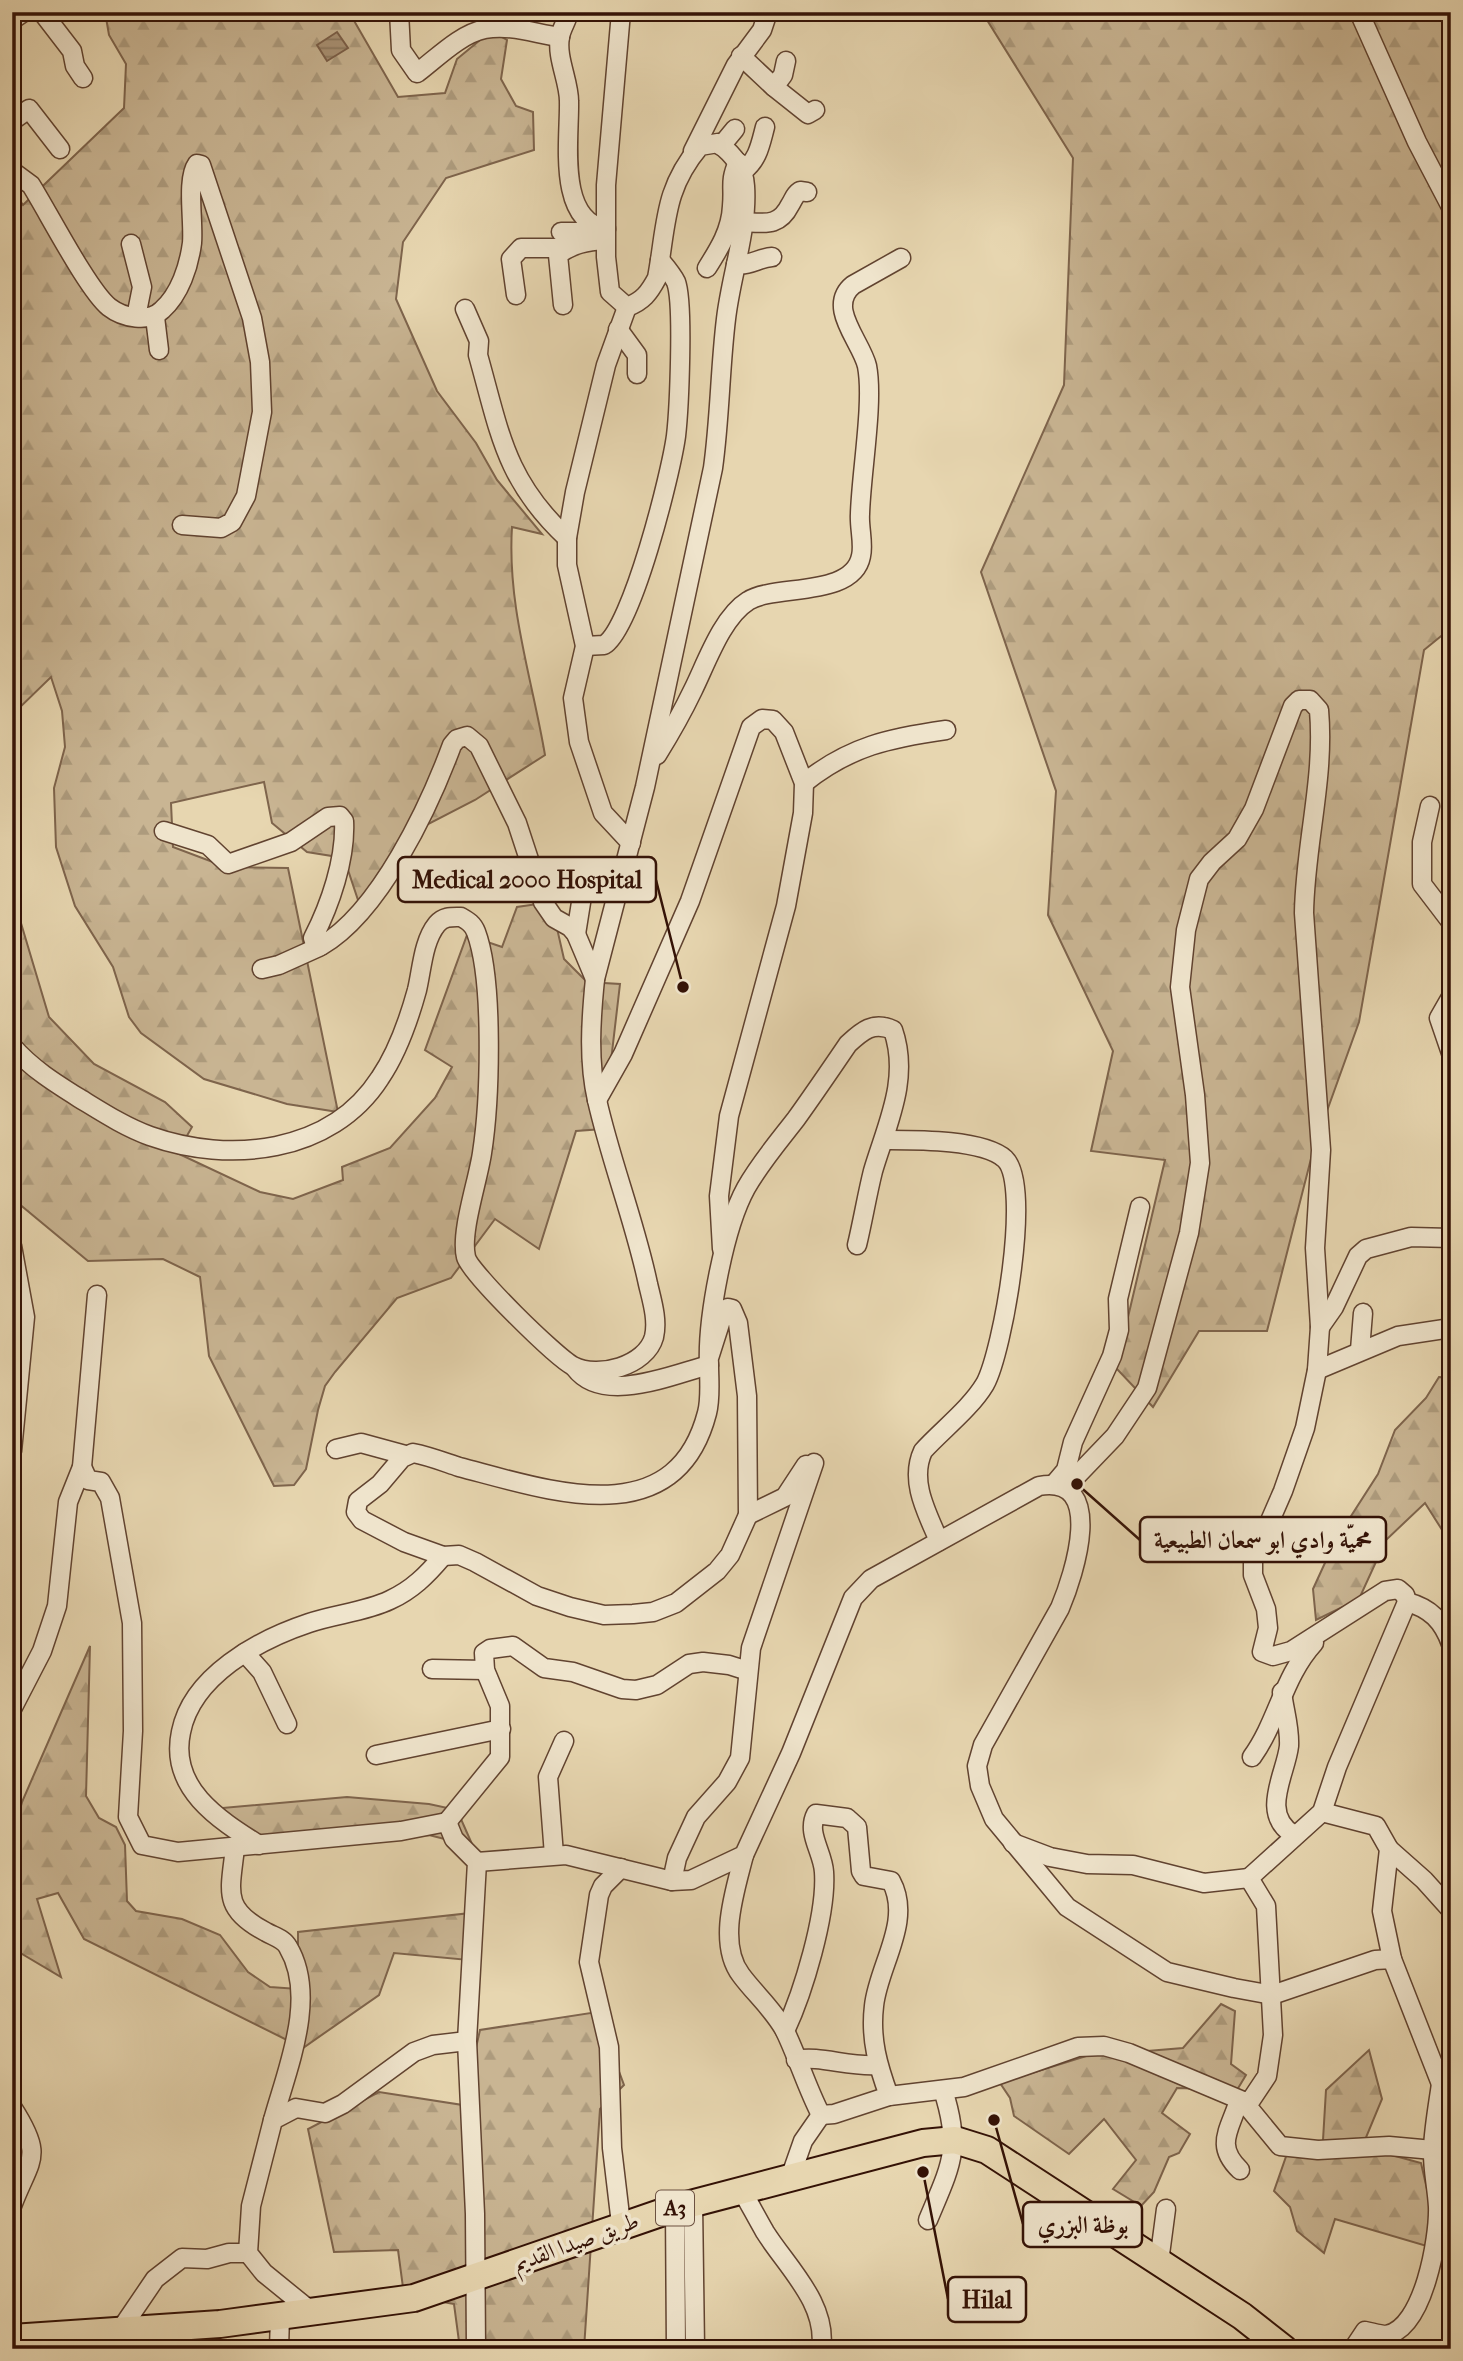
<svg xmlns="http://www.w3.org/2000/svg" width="1463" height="2361" viewBox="0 0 1463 2361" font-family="'IM FELL French Canon',Amiri,serif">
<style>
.forest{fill:url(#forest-firs);stroke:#7e644c;stroke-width:2}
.water{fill:url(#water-rules);stroke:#7b5f49;stroke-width:2}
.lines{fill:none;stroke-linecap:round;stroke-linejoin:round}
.minor-casing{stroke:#614330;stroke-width:21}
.highway-casing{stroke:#341206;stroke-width:30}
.minor{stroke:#efe4cc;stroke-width:18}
.highway{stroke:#e7d6b0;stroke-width:26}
.labels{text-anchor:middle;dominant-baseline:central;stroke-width:7;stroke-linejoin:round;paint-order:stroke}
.shield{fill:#efe4cc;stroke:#6c5141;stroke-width:2}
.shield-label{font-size:21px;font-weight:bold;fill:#341206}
.street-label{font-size:23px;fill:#341206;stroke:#efe4cc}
.leader{fill:none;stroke:#341206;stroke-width:2.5}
.callout-dot{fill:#341206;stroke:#efe4cc;stroke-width:2.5}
.callout{fill:#efe4cc;stroke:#341206;stroke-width:2.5}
.callout-label{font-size:24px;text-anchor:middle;font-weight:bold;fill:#341206}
</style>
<defs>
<pattern id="forest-firs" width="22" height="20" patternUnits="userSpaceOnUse" patternTransform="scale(1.75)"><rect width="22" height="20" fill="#c9b593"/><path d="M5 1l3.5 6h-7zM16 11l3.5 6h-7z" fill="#ad9b7d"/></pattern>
<pattern id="water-rules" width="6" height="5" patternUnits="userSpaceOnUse" patternTransform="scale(1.75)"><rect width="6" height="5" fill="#aa9376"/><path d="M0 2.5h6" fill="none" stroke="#8b775f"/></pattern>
</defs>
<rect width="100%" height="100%" fill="#e7d6b0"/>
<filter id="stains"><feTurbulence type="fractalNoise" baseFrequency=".00286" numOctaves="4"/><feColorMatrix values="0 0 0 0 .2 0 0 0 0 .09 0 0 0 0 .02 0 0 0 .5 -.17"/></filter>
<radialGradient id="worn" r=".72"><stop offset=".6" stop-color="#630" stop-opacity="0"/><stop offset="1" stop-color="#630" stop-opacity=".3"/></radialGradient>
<g class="forest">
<path d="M105,12h244l49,85 47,-4 12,-34 34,-28 16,9 -6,39 15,27 17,6 1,38 -88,28 -43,64 -7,57 41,92 39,52 21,37 45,54 -30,-7c-5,79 20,151 33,228l-70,45 -72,37 -44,66 -15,-45 -37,-6 -35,-29 -8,-41 -93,21 2,44 53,20 62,1 50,244 -51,-8 -83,-25 -63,-46 -12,-16 -16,-50 -38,-61 -19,-59 -2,-59 11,-41 -3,-36 -11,-34 -35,34 -4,9v-531l11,16 101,-97 2,-44 -17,-29z"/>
<path d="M982,12h469v616l-27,22 -65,372 -45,125 -47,184h-68l-46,76 -37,-39 49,-208 -74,-9 22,-100 -65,-136 8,-124 -75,-219 83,-187 9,-227z"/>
<path d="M12,893l37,124 45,47 71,38 27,25 -15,26 83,39 33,7 50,-19 -1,-13 48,-19 45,-50 17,-31 -27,-17 42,-115 35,12 15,-40 34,-5 13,57 23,23 33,2 -17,145 -27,2 -37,118 -44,-30 -44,59 -54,20 -62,74 -10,14 -7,24 -12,59 -12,16 -20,1 -65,-130 -9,-79 -37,-18 -75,2 -76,-63z"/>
<path d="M1439,1377l12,1v166l-26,-41 -39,37 -27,59 -43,21 -3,-31 22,-48 43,-67 17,-44 31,-32z"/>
<path d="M90,1646l-4,150 13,22 17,9 9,18 2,56 9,10 46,8 38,16 28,37 22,15 28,2v-57l172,-19 2,-67 -43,-11 -178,2 -29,-29 125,-11 82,7 28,6 19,43 3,108 -85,-8 -15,42 -76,53 -219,-109 -26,-46 -21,6 24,78 -49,-29v-108l10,-38z"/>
<path d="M1221,2004l14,7 -4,53 15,11 -9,15 -60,-2 -15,25 28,21 -11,19 -10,4 -15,35 -13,14 -28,-17 23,-29 -32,-41 -35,35 -55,-38 -4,-18 -10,-15 115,-36 32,4 36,-3z"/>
<path d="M597,2012l27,73 -24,24 -16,240h-124l-6,-45 -50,-9 -6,-45 -64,2 -26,-123 71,-37 84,13 17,-75z"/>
<path d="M1369,2050l13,49 -20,48 59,16 11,48 -2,36 -95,-28 -11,34 -27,-22 -7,-24 -16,-16 15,-43 26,7 8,-15 3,-50z"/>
</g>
<path class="water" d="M337,32l11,16 -21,13 -10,-16z"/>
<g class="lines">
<g class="minor-casing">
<g id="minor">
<path d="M42,12l30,39 3,15 8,12"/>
<path d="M399,12l2,38 16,23c20,-15 43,-39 68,-44 25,-5 51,5 75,8"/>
<path d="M569,12c-2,9 -8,17 -9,25 -4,20 9,44 9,64 1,36 -13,120 37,128"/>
<path d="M1359,12l58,130 34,65"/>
<path d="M12,20l12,-8"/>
<path d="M741,56l33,31 9,-12 3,-14"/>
<path d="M774,87l34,27 7,-4"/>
<path d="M12,121l17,-12 31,40"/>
<path d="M721,146l14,-17"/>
<path d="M693,151l43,-86 26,-35 6,-18"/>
<path d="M12,171l19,14c17,27 57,105 78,122 14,11 40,16 53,3 18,-16 27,-44 30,-67 2,-21 -6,-64 5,-79l4,1 51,153 8,44 2,50 -16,84 -14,26 -11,6 -39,-3"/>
<path d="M742,172c16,-12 18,-26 23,-45"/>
<path d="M743,222c22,1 36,5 47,-17 4,-6 4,-10 10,-14l7,1"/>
<path d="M561,232h26l11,-4"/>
<path d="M131,244l11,43 -6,30"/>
<path d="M736,264c15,2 22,-6 36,-7"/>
<path d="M707,268c12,-19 24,-38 25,-62 2,-20 -3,-24 6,-44"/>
<path d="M516,295l-5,-36 10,-11h47"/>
<path d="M563,305l-5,-50c14,-11 29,-14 47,-15"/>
<path d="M627,307l-21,58 -31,127 -8,46v27l18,81 -12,52 6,44 24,71 28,30"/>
<path d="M465,309l14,32 -1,14c22,78 27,125 89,183"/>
<path d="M155,317l4,33"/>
<path d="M618,329l19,26v19"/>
<path d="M585,646l19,-1c28,-16 67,-172 72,-209 3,-26 8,-133 0,-154 -4,-8 -11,-16 -16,-22"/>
<path d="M657,755c13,-21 25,-42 36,-65 13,-26 29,-73 55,-89 26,-17 105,-3 113,-45 3,-12 -2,-29 -1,-42 1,-40 14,-112 7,-148 -6,-25 -41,-59 -14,-81l48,-27"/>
<path d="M804,783c46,-37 86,-45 142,-53"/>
<path d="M1430,806l-8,36v42l29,38"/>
<path d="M164,831l44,14 20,19 63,-22 37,-25 12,-1 4,5c2,38 -14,84 -31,117l2,6 6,2c59,-34 108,-139 131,-201l5,-6 10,-3 12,10 38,77 26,79 11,16 16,9 6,7 19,45"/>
<path d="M576,934l7,-44"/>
<path d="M262,969l17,-4 40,-18"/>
<path d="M1451,997l-12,21 12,35"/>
<path d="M12,1046c19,22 43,37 67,52 23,14 46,29 71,38 79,28 181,18 230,-58 17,-25 29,-59 37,-88 5,-21 6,-49 20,-66 7,-8 15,-7 24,-7 7,4 12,7 15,15 18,48 14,169 6,221 -4,28 -22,79 -16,104 4,16 90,100 107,109 25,13 73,0 81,-29 4,-17 -2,-36 -6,-53 -13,-62 -37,-122 -51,-184 -9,-39 -6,-81 -2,-121l50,-192 68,-319c7,-50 7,-100 13,-149 5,-44 22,-89 19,-133 -1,-19 -12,-32 -27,-43l-18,3c-37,44 -33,78 -43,132 -8,15 -14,23 -30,29l-17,-15 -4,-35v-72l15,-173"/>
<path d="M597,1100l26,-46 67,-153 61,-174 11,-8 11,1 11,12 20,51 -1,30 -17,93 -57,210 -10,80 3,53"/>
<path d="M884,1140c29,0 99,-1 121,19 27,26 -2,192 -20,225 -15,25 -43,46 -62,67 -14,30 4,62 16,90"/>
<path d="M12,1246l13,71 -13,134"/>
<path d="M1320,1327l14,-20 24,-51 8,-7 45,-12 40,1"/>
<path d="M1360,1350l3,-37"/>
<path d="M709,1358l14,-44 5,-6 4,1 6,14 9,73 1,119 -18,40 -13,16 -41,32 -23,9 -20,2 -29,1 -34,-8 -33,-11 -62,-34 -16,-7 -16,1 -39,-14 -42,-22 -6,-8 2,-11 22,-17 22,-26 11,-5c16,3 31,9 46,14 89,23 216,69 248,-54 4,-15 2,-33 2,-48 -2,-46 15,-137 37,-177 14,-25 33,-47 50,-69 18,-25 35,-50 52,-75 14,-13 25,-23 45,-14 17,49 -6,94 -20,141 -6,24 -10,49 -16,74"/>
<path d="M575,1368c28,37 96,7 134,-3"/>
<path d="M1317,1370l81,-34 53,-8"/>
<path d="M336,1449l25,-6 44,12"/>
<path d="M82,1467l6,13 13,2 9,16 22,125 1,108 -5,86 14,28 36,7 223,-21 46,-9 7,17 23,23 -10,179 8,173 1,135"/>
<path d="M1055,1483l11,-13 7,-28 39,-86 7,-26 -1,-31 22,-92"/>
<path d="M748,1515l37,-18 21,-32"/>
<path d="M1407,1602c23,6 36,19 44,42"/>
<path d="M245,1653l17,19 25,52"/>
<path d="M432,1669l53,1"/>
<path d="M1282,1692c2,18 8,35 7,54 -3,28 -30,68 5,89"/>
<path d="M12,1709l30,-58 15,-45 11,-104 14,-35 15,-172"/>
<path d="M376,1755l125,-26"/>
<path d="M1252,1757c26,-36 31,-80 62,-114"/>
<path d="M1322,1812l54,14 13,23 -7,62 10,48"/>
<path d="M447,1822l53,-65v-51l-15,-36 -1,-17 6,-4 23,-3 31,22 29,4 49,17 14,1 21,-5 32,-21 14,-2 26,3 19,6"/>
<path d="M1013,1843l37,14 37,7 46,1 71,18 45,-5"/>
<path d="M259,1845c-41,-26 -90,-57 -78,-113 11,-56 77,-92 128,-109 26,-9 56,-11 81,-23 22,-10 37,-25 53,-44"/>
<path d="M235,1848c-5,44 -13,61 31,84 9,5 18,7 22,15 30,50 -1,122 -15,173"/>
<path d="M1389,1849l35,31 27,30"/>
<path d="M554,1855l-6,-78 16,-36"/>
<path d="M744,1855c-9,36 -27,88 -3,120 14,19 33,35 44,56 13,27 22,57 36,84"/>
<path d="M477,1862l89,-7 106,26 19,-1 53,-25 47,-102 62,-155 18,-19 168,-93c68,-12 35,89 21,122l-77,137 -6,21 3,20 14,33 73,88 100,65 67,16 38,7 103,-35 17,-1 49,125 10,5"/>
<path d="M621,1868l-18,18 -4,9 -10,67 20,85 3,101 9,76"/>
<path d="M672,1881l5,-23 19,-41 31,-35 13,-24 11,-110 63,-185"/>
<path d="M785,2031c18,-38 42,-117 39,-159 -1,-20 -18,-39 -8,-58l31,4 10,9 4,44 3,5 27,5c22,40 -13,85 -17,125 -4,33 4,60 15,90"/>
<path d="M796,2060c23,-5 52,7 81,5"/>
<path d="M1239,2100c-9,30 -25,45 1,70"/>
<path d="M1243,2101l37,45 38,4 71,-4 44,4"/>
<path d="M12,2107c33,51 18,51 0,99"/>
<path d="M821,2115l13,-1 55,-18 75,-9 114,-40 26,-1 25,7 114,48 8,-1 16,-24 6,-41 -7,-129 -17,-28 73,-66 15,-45 70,-165 -2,-7 -7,-6 -13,2 -94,60 -18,5 -11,-4 6,-24 -2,-19 -13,-34v-15l30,-69 22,-63 12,-58 3,-43 -5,-79 6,-98 -17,-237c1,-69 21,-134 15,-203l-9,-10h-11l-6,6 -39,103 -17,30 -25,23 -13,17 -13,51 -6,57 15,108 5,68 -11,70 -42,155 -32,48 -49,51"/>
<path d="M790,2178l13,-37 18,-26"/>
<path d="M741,2189c8,14 16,29 24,43 22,35 63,72 56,117"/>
<path d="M693,2203l2,146"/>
<path d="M675,2208l1,141"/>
<path d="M928,2220c23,-55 34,-71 15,-130"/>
<path d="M1159,2262l7,-53"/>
<path d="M312,2312l-48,-39 -16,-20 3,-47 22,-86 23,-12 29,5 18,-9 71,-52 19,-7 34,-4"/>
<path d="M119,2332l36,-53 27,-21 25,1 22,-6h19"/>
<path d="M279,2349l1,-33"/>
<path d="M1353,2349l12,-18c6,1 15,4 21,4 38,-6 53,-98 52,-128 -1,-20 -6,-40 -5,-59 1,-21 5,-43 8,-64"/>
</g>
</g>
<g class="highway-casing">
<path id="highway" d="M12,2338l208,-14 194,-26 261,-90 248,-65 32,-3 32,10 255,166 42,33"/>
</g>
<use href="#minor" class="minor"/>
<use href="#highway" class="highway"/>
</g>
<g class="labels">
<rect class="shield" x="656" y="2190.5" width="38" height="35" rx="5"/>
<g class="shield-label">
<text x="675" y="2208">A3</text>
</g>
<g class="street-label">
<text transform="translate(576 2242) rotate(-20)">طريق صيدا القديم</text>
</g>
</g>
<path class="leader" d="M683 987L656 880M1077 1484L1140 1540M994 2120L1023 2224M923 2172L948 2299"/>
<g class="callout-dot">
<circle cx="683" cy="987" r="7"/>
<circle cx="1077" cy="1484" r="7"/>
<circle cx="994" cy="2120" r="7"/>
<circle cx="923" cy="2172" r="7"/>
</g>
<g class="callout">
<rect x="398" y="857" width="258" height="45" rx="7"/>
<rect x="1140" y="1517" width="246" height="45" rx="7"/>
<rect x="1023" y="2202" width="119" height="45" rx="7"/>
<rect x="948" y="2277" width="78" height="45" rx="7"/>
</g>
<g class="callout-label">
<text x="527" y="888">Medical 2000 Hospital</text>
<text x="1263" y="1548">محميّة وادي ابو سمعان الطبيعية</text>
<text x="1083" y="2233">بوظة البزري</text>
<text x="987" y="2308">Hilal</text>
</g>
<rect width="1463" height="2361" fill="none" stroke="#e7d6b0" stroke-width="42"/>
<rect x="14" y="14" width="1435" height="2333" fill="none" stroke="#341206" stroke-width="3.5"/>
<rect x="21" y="21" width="1421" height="2319" fill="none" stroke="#341206" stroke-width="2"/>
<rect width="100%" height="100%" filter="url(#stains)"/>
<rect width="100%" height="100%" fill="url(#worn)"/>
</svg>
